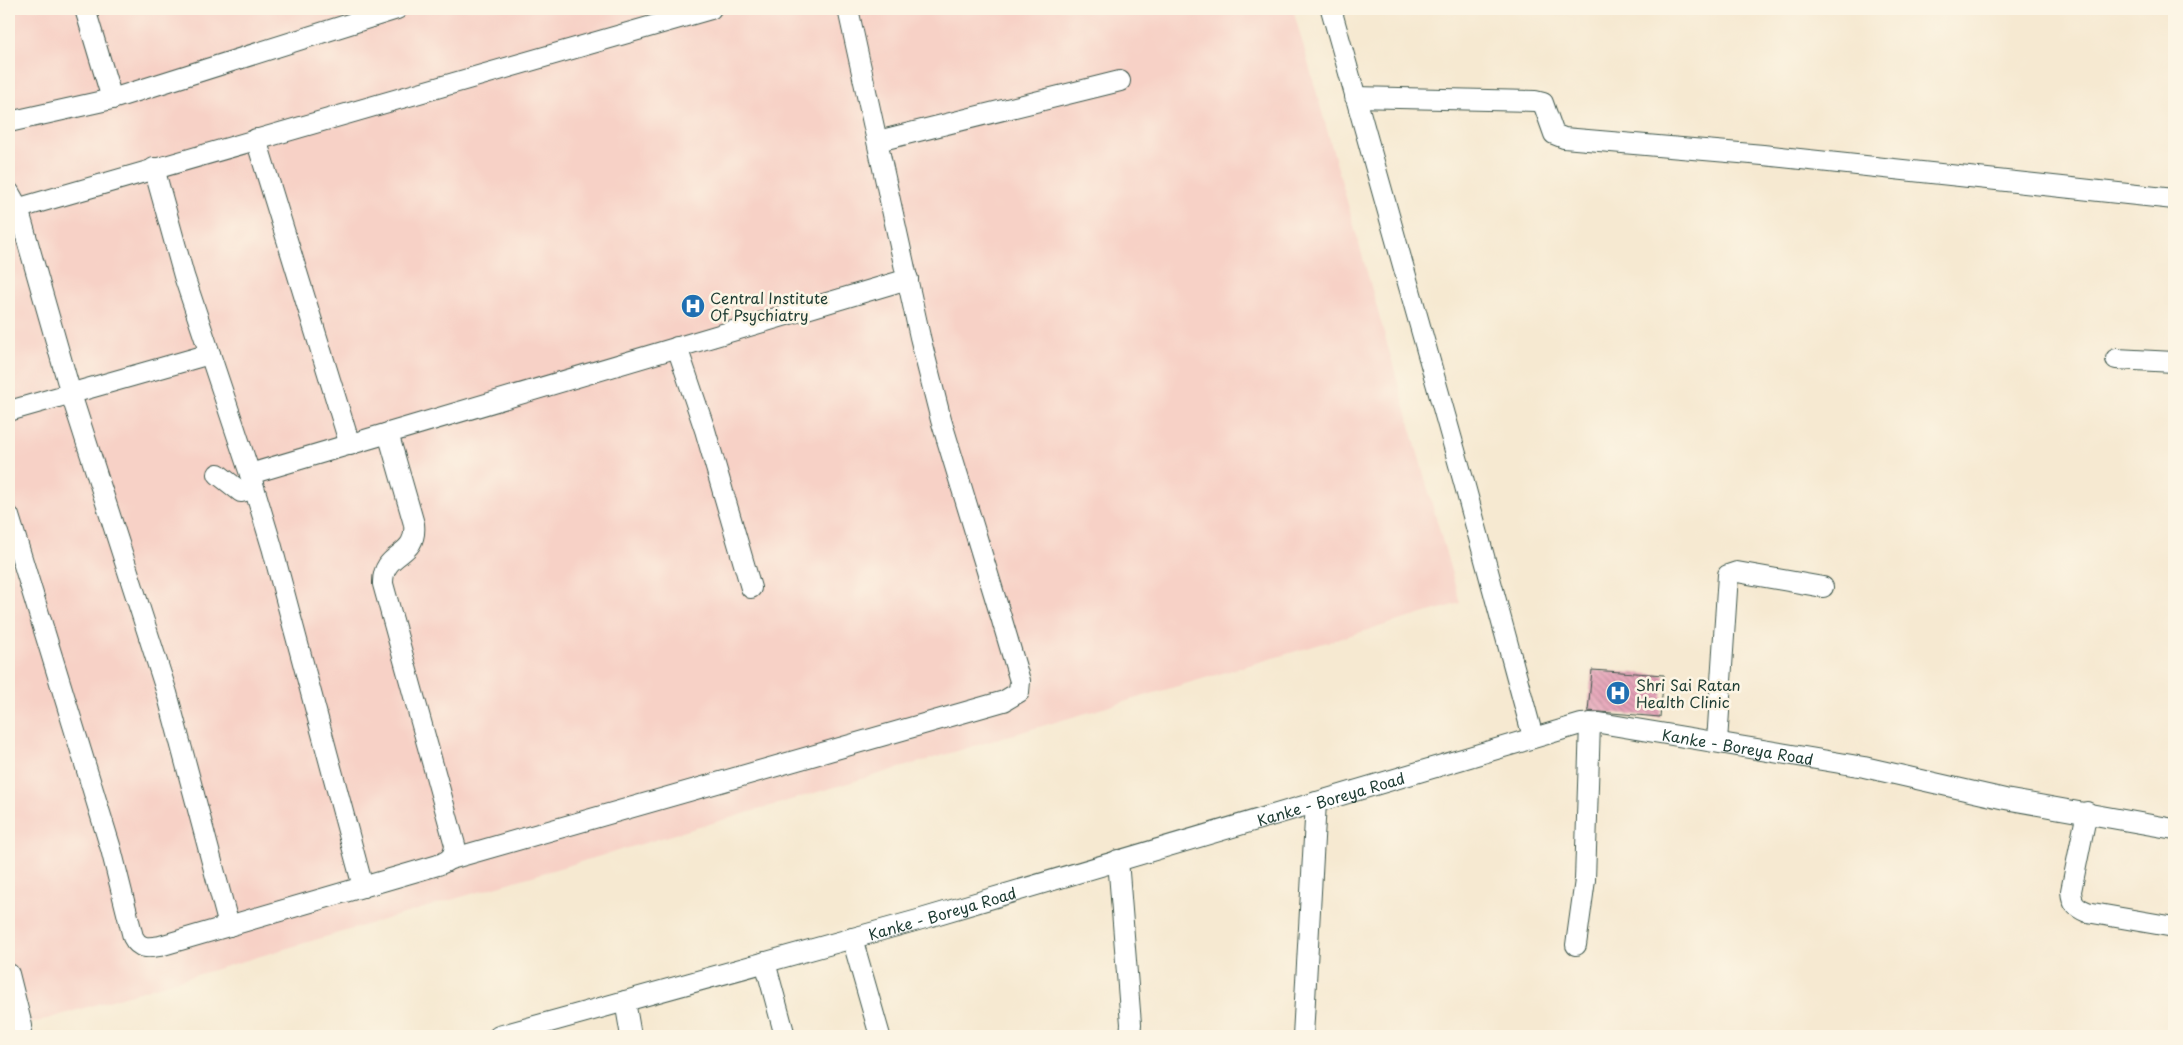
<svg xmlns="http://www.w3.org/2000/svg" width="2183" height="1045" viewBox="0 0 2183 1045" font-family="'Playpen Sans',sans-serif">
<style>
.built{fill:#f7d1c6}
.building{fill:url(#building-back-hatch)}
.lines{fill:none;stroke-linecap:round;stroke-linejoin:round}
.minor-casing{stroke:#3f574c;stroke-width:22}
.minor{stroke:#fff;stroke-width:20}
.labels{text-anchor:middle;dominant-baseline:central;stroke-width:5;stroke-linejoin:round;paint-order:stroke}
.poi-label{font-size:15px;fill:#1f3d34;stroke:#fcf5e5;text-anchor:start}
.street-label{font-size:15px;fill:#1f3d34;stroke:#fcf5e5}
</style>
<defs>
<pattern id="building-back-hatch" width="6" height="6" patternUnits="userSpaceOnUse" patternTransform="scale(1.25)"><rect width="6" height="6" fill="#e5a1b7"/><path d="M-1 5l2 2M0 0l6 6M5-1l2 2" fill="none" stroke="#b98496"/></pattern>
</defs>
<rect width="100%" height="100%" fill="#fcf5e5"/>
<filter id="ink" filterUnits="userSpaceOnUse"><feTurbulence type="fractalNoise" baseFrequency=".02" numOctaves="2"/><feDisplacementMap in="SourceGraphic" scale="10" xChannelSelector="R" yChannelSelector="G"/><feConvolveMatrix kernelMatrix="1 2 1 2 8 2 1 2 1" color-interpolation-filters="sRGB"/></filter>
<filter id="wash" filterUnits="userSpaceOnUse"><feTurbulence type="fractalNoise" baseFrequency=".0096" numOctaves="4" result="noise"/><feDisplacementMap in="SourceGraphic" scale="20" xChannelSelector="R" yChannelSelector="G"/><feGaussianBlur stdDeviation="1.12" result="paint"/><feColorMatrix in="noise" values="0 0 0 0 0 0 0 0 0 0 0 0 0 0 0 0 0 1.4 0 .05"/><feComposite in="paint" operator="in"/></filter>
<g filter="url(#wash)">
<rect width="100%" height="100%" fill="#f6e9d1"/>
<path class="built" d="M9,9h1284l167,594 -1437,423 2,10h-16z"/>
<g id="blocks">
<path class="building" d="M1592,670l72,5 -4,42 -72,-6z"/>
</g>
</g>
<g filter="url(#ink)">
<use href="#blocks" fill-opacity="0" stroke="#3f574c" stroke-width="1"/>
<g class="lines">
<g class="minor-casing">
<g id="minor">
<path d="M85,9l27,90"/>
<path d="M1331,9l132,470 70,258"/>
<path d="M1355,97l180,4 8,2 11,31 10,4 199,17 411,44"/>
<path d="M9,122l103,-23 285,-90"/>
<path d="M256,139l94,306"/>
<path d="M878,141l242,-60"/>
<path d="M154,168l30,108 66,198 22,73 91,340"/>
<path d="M9,192l9,16 53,186 96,299 62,233"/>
<path d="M9,211l702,-202"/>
<path d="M677,347l28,83 46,158"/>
<path d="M2116,359l58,3"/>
<path d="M9,411l201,-57"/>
<path d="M218,474l23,18 13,-3"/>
<path d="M250,474l658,-195"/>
<path d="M9,516l102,333 22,88c6,12 15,11 27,9l278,-81c11,-4 16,-8 17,-20l-72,-261c-1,-34 35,-25 31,-60l-26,-91"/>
<path d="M1717,742l11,-167 9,-3 86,15"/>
<path d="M2087,812l-16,79c1,12 4,16 16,21l87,15"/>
<path d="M451,859l553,-158 15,-9 1,-11 -19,-64 -60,-197 -21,-83 -72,-328"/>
<path d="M1118,860l13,164 -1,12"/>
<path d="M852,938l28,98"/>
<path d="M1576,945l9,-65 5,-157"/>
<path d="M765,962l20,74"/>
<path d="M9,974l13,52"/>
<path d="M625,1001l6,35"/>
<path id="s1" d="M499,1036l419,-116 663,-196 19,-1 264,44 141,32 169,30"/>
<path d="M1303,1036l13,-234"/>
</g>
</g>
<use href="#minor" class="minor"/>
</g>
</g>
<defs>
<g id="hospital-disc" transform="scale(1.25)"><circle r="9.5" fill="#1f6fb2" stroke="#fcf5e5"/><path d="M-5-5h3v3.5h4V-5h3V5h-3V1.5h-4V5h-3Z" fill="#fff"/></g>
</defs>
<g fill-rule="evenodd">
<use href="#hospital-disc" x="693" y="306"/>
<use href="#hospital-disc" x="1618" y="693"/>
</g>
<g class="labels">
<g class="poi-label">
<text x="710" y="297">Central Institute<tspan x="710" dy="17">Of Psychiatry</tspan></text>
<text x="1636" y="684">Shri Sai Ratan<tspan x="1636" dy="17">Health Clinic</tspan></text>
</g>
<g class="street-label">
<text stroke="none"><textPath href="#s1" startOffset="1285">Kanke - Boreya Road</textPath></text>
<text stroke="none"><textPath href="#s1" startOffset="865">Kanke - Boreya Road</textPath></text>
<text stroke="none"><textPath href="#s1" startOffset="460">Kanke - Boreya Road</textPath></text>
</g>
</g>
<rect width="2183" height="1045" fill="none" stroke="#fcf5e5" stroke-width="30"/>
</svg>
